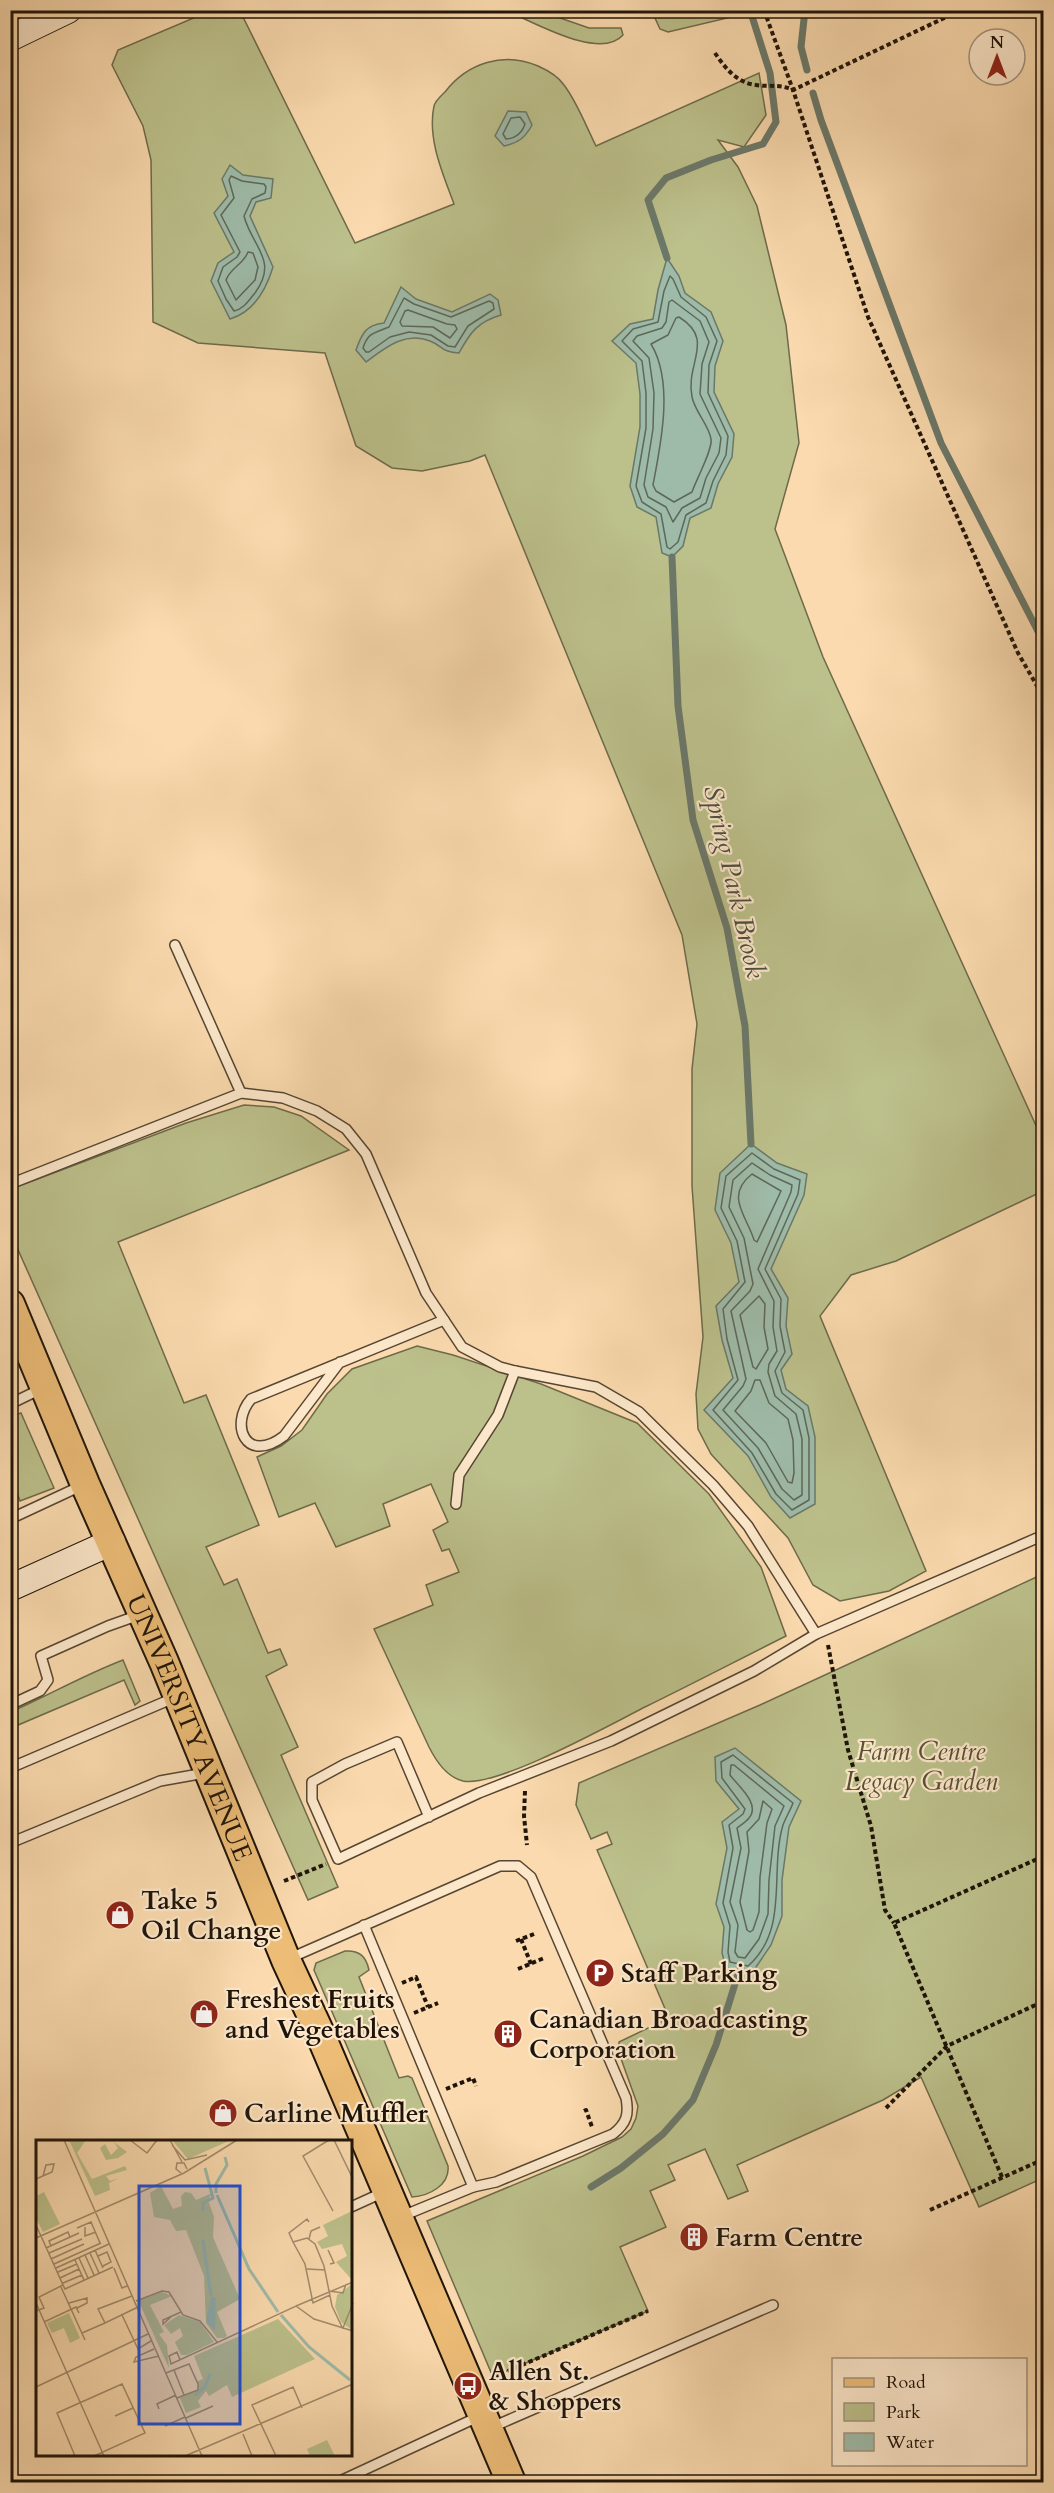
<svg xmlns="http://www.w3.org/2000/svg" width="1054" height="2493" viewBox="0 0 1054 2493" font-family="Cardo,serif">
<style>
.green{fill:#bcc08b;stroke:#6e6a4a;stroke-width:1.5}
.water{fill:#9ebba9;stroke:#6b7869;stroke-width:1.5}
.lines{fill:none;stroke-linecap:round;stroke-linejoin:round}
.shore{stroke:#5e6858;stroke-width:1.5}
.stream{stroke:#6b7869;stroke-width:7}
.lane-casing{stroke:#564632;stroke-width:12}
.secondary-casing{stroke:#1f1408;stroke-width:28}
.primary-casing{stroke:#1f1408;stroke-width:32}
.path{stroke:#1f1408;stroke-width:4;stroke-dasharray:4.5 3;stroke-linecap:butt}
.lane{stroke:#fce7ca;stroke-width:9}
.secondary{stroke:#fce7ca;stroke-width:26}
.primary{stroke:#edbd77;stroke-width:28}
.labels{text-anchor:middle;dominant-baseline:central;stroke-width:4.5;stroke-linejoin:round;paint-order:stroke}
.street-label{font-size:26px;fill:#1f1408;stroke:#fce7ca}
.park-label{font-size:26px;font-style:italic;fill:#565036;stroke:#fce7ca}
.poi-label{font-size:26px;font-weight:bold;fill:#1f1408;stroke:#fce7ca;text-anchor:start}
.water-label{font-size:27px;font-style:italic;fill:#4b4e40;stroke:#fce7ca}
.inset-river{fill:none;stroke:#9ebba9;stroke-width:3}
.inset-road{fill:none;stroke:#a28b6c;stroke-width:1.5}
.view{fill:#1d4ed8;fill-opacity:0.15;stroke:#1d4ed8;stroke-width:3}
.inset-edge{fill:none;stroke:#1f1408;stroke-width:3}
</style>
<rect width="100%" height="100%" fill="#fadaae"/>
<filter id="stains"><feTurbulence type="fractalNoise" baseFrequency=".00333" numOctaves="4"/><feColorMatrix values="0 0 0 0 .2 0 0 0 0 .09 0 0 0 0 .02 0 0 0 .5 -.17"/></filter>
<radialGradient id="worn" r=".72"><stop offset=".6" stop-color="#630" stop-opacity="0"/><stop offset="1" stop-color="#630" stop-opacity=".3"/></radialGradient>
<g class="green">
<path d="M659,10l80,1 1,4 -72,17 -8,-3 -5,-11z"/>
<path d="M210,11h30l115,232 99,-39c-11,-30 -27,-65 -20,-98 1,-5 7,-10 11,-14 22,-29 59,-41 93,-26 9,4 20,10 26,19 13,17 22,41 32,61l163,-73 7,42 -22,32 -26,-7 20,27 19,39 29,119 13,118 -24,86 48,128 220,484v50l-147,70 -45,14 -31,41 106,255 -37,20 -49,10 -27,-16 -25,-47 -77,-84 -13,-25 -2,-35 7,-57 -11,-151v-117l5,-45 -15,-89 -197,-480 -15,6 -48,10 -30,-3 -36,-22 -31,-93 -127,-10 -45,-21 -2,-162 -8,-34 -31,-61 6,-15z"/>
<path d="M507,11h33l49,17h32l2,7c-23,26 -89,-13 -116,-24z"/>
<path d="M244,1105l30,2 27,9 48,34 -231,92 66,161 22,-8 53,130 -53,22 18,38 13,-6 31,74 12,-4 7,16 -21,11 32,71 -17,8 57,132 -30,13 -297,-666v-45l175,-66z"/>
<path d="M417,1346l36,9 88,29 96,39 72,71 52,73 25,69c-46,23 -92,47 -139,70 -34,17 -150,82 -184,75 -17,-4 -27,-20 -34,-34l-55,-118 59,-24 -7,-20 33,-13 -10,-23 -7,2 -9,-21 15,-8 -17,-38 -48,20 7,22 -54,21 -21,-44 -36,14 -22,-60 24,-11 21,-16 25,-36 25,-25z"/>
<path d="M21,1413l33,75 -34,13 -9,-25 -1,-59z"/>
<path d="M1043,1574v604l-64,29 -58,-130 -38,23 -146,65 11,26 -20,8 -23,-50 -37,16 7,15 -25,11 16,36 -46,20 28,64 -155,66 -66,-156 156,-65 39,-19 9,-8 5,-11 2,-12 -19,-53v-11l50,-24 -72,-168 15,-6 -5,-12 -16,7 -15,-34 3,-22 181,-78z"/>
<path d="M123,1660l17,41 -5,4 -11,-25 -113,48v-16c38,-17 73,-37 112,-52z"/>
<path d="M345,1951c14,-1 21,5 24,19l-10,7 40,101 9,-2 4,2 36,88c2,19 -19,30 -36,31l-98,-227 2,-7z"/>
</g>
<g class="water">
<path d="M508,111l18,1 6,13c-7,13 -14,18 -28,21l-9,-10z"/>
<path d="M230,165l13,10 30,4 -2,19 -15,4 -6,14 23,51c-7,23 -19,45 -43,52l-19,-38 7,-18 16,-11 -20,-39 14,-17 -6,-17z"/>
<path d="M667,258l12,18 6,17 26,19 12,29 -8,25 -1,26 20,42 -2,23 -14,27 -7,24 -21,10 -7,28 -11,11 -10,-4 -6,-36 -19,-10 -7,-21 10,-59v-33l-4,-31 -24,-22 18,-17 23,-5 5,-29z"/>
<path d="M401,287l15,12 36,13 38,-18 8,6 3,15c-24,7 -31,18 -42,38 -18,-1 -16,-7 -29,-12 -25,-10 -45,7 -64,21l-10,-12c6,-17 10,-25 28,-27z"/>
<path d="M751,1144l26,19 30,11 -3,21 -33,74 17,29 -2,28 6,28 -11,16 5,19 22,17 7,31v67l-25,14 -19,-21 -23,-41 -44,-46 29,-32 -11,-38 -6,-34 23,-24 -8,-39 -16,-33 5,-37z"/>
<path d="M735,1748l66,53 -12,26 -7,53v36l-11,29 -19,28 -26,-5 -4,-15 2,-26 -8,-23 11,-56 -5,-26 17,-13 -23,-28 -1,-24z"/>
</g>
<g class="lines">
<g class="shore">
<path d="M520,117l5,7c-3,9 -10,15 -19,15l-3,-5 8,-16z"/>
<path d="M231,176l11,5 22,3 2,3 -1,6 -13,6 -8,17c8,31 35,44 11,77 -6,7 -11,16 -21,18l-8,-12 -8,-18 5,-14 14,-10 3,-5 -19,-37 13,-17 -5,-18z"/>
<path d="M248,252l5,1 5,14 -3,13 -19,20 -10,-20c5,-13 17,-15 22,-28z"/>
<path d="M670,276l3,3 8,18 25,20 11,24 -8,24 -1,28 20,43 -2,19 -13,26 -7,22 -20,12 -8,27 -8,7 -3,-2 -6,-33 -19,-12 -6,-16 10,-58v-35l-4,-32 -20,-20 11,-12 25,-7 6,-31z"/>
<path d="M404,298l10,6 37,13 38,-16 4,2 1,6 -26,17 -13,21 -7,-1 -17,-11 -22,-3 -19,5 -21,15h-3l-3,-4c5,-16 12,-15 26,-21z"/>
<path d="M672,300l28,21 9,21 -7,22 -2,30 21,44 -2,15 -13,25 -6,20 -18,10 -9,14 -7,-15 -18,-10 -4,-12 9,-56 1,-36 -5,-35 -16,-17 4,-5 25,-8 4,-6 3,-20z"/>
<path d="M408,310l39,14 8,1 2,4 -7,9 -17,-11 -31,-1 -2,-4 5,-11z"/>
<path d="M679,317c37,23 6,46 13,80 3,15 17,28 19,42 2,10 -15,41 -19,53l-18,10 -18,-11 -3,-6c8,-42 21,-103 -2,-141l17,-9 8,-17z"/>
<path d="M752,1153l22,16 26,11 -2,14 -33,75 16,30 -1,27 5,26 -10,19 7,22 21,17 6,28v62l-17,10 -16,-16 -24,-41 -39,-43 25,-30 -11,-41 -4,-30 22,-27 -8,-41 -16,-33 5,-32z"/>
<path d="M752,1163l18,12 22,10 -1,7 -33,77 16,32 -1,26 4,24 -8,13 -1,8 7,24 21,18 6,25v56l-8,5 -12,-11 -24,-41 -35,-38 20,-24 3,-7 -15,-68 19,-20 3,-7 -9,-46 -15,-31 4,-27z"/>
<path d="M752,1174l29,17 -24,51 -3,-2c-7,-24 -30,-44 -2,-66z"/>
<path d="M759,1296l6,8 -1,23 4,22 -12,20 -3,-2 -13,-52z"/>
<path d="M755,1380h5l9,23 19,16 5,21 1,33 -2,10 -4,-1 -22,-39 -31,-32 16,-20z"/>
<path d="M733,1755l60,48c-3,8 -7,14 -10,22 -14,47 7,104 -35,141l-18,-4 -2,-10 2,-26 -7,-23 10,-55 -4,-23 14,-11 2,-5 -23,-31 -1,-16z"/>
<path d="M731,1765h3l50,41 -9,20 -6,54 -1,34 -9,25 -14,19 -7,-1 -3,-5 3,-27 -8,-23 11,-54 -4,-20c4,-3 9,-6 12,-10 12,-14 -11,-32 -19,-43z"/>
<path d="M763,1801l9,8 -5,14 -7,54 -1,35 -6,18 -3,2 -3,-2 -7,-28 9,-51 -2,-19 12,-13z"/>
</g>
<g class="stream">
<path d="M805,10l-4,37 6,23"/>
<path d="M813,93l8,27 120,323 103,200"/>
<path d="M667,258l-19,-58 18,-22 45,-18 52,-16 13,-22 -6,-49 -20,-63"/>
<path d="M672,557l6,149 15,114 34,108 18,98 6,118"/>
<path d="M591,2187l30,-19 42,-34 30,-34 23,-55 23,-74"/>
</g>
<g class="lane-casing">
<g id="lane">
<path d="M175,945l66,148"/>
<path d="M10,1184l231,-91 42,5 34,13 29,18 20,25 60,139 36,54 38,20 15,4 81,16 43,25 74,73 35,41 68,108"/>
<path d="M340,1362l-56,74c-38,29 -55,-11 -33,-37l193,-79"/>
<path d="M10,1404l33,-16"/>
<path d="M456,1504l3,-29 39,-60 17,-44"/>
<path d="M10,1519l73,-34"/>
<path d="M10,1705l30,-14 8,-11 -7,-24 67,-30 31,-11"/>
<path d="M10,1768l166,-71"/>
<path d="M429,1817l-32,-75 -52,22 -33,18v18l26,59 141,-66 132,-52 143,-70 62,-37 228,-99"/>
<path d="M10,1843l150,-62 45,-8"/>
<path d="M364,1925l109,262"/>
<path d="M288,1959l212,-93h18l13,11 95,221c3,16 1,25 -13,36l-117,48 -23,5 -73,30"/>
<path d="M351,2207l33,-15"/>
<path d="M490,2428l283,-123"/>
<path d="M338,2482l142,-66"/>
</g>
</g>
<g class="secondary-casing">
<g id="secondary">
<path d="M10,38l58,-28"/>
<path d="M10,1588l102,-46"/>
</g>
</g>
<g class="primary-casing">
<g id="primary">
<path id="s1" d="M10,1304l75,180 79,178 122,298 32,69 193,453"/>
</g>
</g>
<g class="path">
<path d="M764,10l29,80 75,227 150,336 26,45"/>
<path d="M715,53c10,15 22,30 41,32 13,2 25,-1 37,5l168,-80"/>
<path d="M828,1645l20,105 23,76 14,84 9,13"/>
<path d="M525,1791l-1,25 3,29"/>
<path d="M284,1881l42,-17"/>
<path d="M521,1939l10,25"/>
<path d="M516,1941l18,-7"/>
<path d="M518,1969l26,-11"/>
<path d="M402,1983l14,-6 12,30"/>
<path d="M414,2013l24,-10"/>
<path d="M446,2089l27,-11 3,8"/>
<path d="M886,2108l61,-62 97,-45"/>
<path d="M584,2111l2,-1 6,17"/>
<path d="M1002,2177l-108,-254 150,-67"/>
<path d="M930,2210l114,-51"/>
<path d="M494,2377l154,-66"/>
</g>
<use href="#lane" class="lane"/>
<use href="#secondary" class="secondary"/>
<use href="#primary" class="primary"/>
</g>
<defs>
<g id="shop-disc" transform="scale(1.5)"><circle r="9.5" fill="#8f2418" stroke="#fce7ca"/><path d="M-5-2.5h2.3a2.7 3.5 0 0 1 5.4 0H5L5.5 6h-11ZM-1.5-2.5h3a1.5 2.3 0 0 0-3 0Z" fill="#fff"/></g>
<g id="parking-disc" transform="scale(1.5)"><circle r="9.5" fill="#8f2418" stroke="#fce7ca"/><path d="M-3.5-5.5H1a3.5 3.5 0 0 1 0 7H-1V5.5H-3.5ZM-1-3.4V-.6H.8a1.4 1.4 0 0 0 0-2.8Z" fill="#fff"/></g>
<g id="building-disc" transform="scale(1.5)"><circle r="9.5" fill="#8f2418" stroke="#fce7ca"/><path d="M-4-6H4V6H1V3H-1V6H-4ZM-2.5-4.3h1.7v1.8h-1.7ZM.8-4.3h1.7v1.8H.8ZM-2.5-1h1.7V.8h-1.7ZM.8-1h1.7V.8H.8Z" fill="#fff"/></g>
<g id="bus-disc" transform="scale(1.5)"><circle r="9.5" fill="#8f2418" stroke="#fce7ca"/><path d="M-5-6H5V4H4V6H2V4H-2V6H-4V4H-5ZM-3.5-4V0h7V-4ZM-3.5 1.2v1.5H-2V1.2ZM2 1.2v1.5H3.5V1.2Z" fill="#fff"/></g>
</defs>
<g fill-rule="evenodd">
<use href="#shop-disc" x="120" y="1915"/>
<use href="#parking-disc" x="600" y="1973"/>
<use href="#shop-disc" x="204" y="2014"/>
<use href="#building-disc" x="508" y="2034"/>
<use href="#shop-disc" x="223" y="2113"/>
<use href="#building-disc" x="694" y="2237"/>
<use href="#bus-disc" x="468" y="2386"/>
</g>
<g class="labels">
<g class="street-label">
<text stroke="none"><textPath href="#s1" startOffset="460">UNIVERSITY AVENUE</textPath></text>
</g>
<g class="park-label">
<text x="921" y="1751">Farm Centre<tspan x="921" dy="30">Legacy Garden</tspan></text>
</g>
<g class="poi-label">
<text x="141" y="1900">Take 5<tspan x="141" dy="30">Oil Change</tspan></text>
<text x="621" y="1973">Staff Parking</text>
<text x="225" y="1999">Freshest Fruits<tspan x="225" dy="30">and Vegetables</tspan></text>
<text x="529" y="2019">Canadian Broadcasting<tspan x="529" dy="30">Corporation</tspan></text>
<text x="244" y="2113">Carline Muffler</text>
<text x="715" y="2237">Farm Centre</text>
<text x="489" y="2371">Allen St.<tspan x="489" dy="30">&amp; Shoppers</tspan></text>
</g>
<g class="water-label">
<text transform="translate(734 882) rotate(77)">Spring Park Brook</text>
</g>
</g>
<g transform="translate(36 2140)">
<rect width="316" height="316" fill="#fadaae"/>
<path d="M33,0h17l-9,13 15,26 33,-13 2,4 -21,6 4,5 9,-3 -10,5 1,7 -15,6zM136,0h59l-43,19zM78,2l13,10 -9,6 -12,2 -6,-12 5,-4 6,11 7,-7zM125,46l12,23 9,-3 -1,-10 4,-4 6,1 5,7 16,-7 -4,7 6,17 -1,20 27,62 -23,13 10,24 -3,2h-7l-11,-15 -2,-47 -18,-46 -10,1 -6,-11 -16,-3 -4,-24zM8,52l16,32 -17,8 -7,-14v-22zM316,71h1l-1,69 -16,-18 11,-6 -5,-12 -20,5 -5,-7 11,-6 -5,-11zM316,144v46l-11,-8 -6,-15 2,-12zM126,152l10,4 -22,9 14,27 -5,2 8,11 2,23 -31,-68zM33,173l11,25 -10,5 -6,-15 -12,5 -5,-10zM143,175l21,7 14,20 -27,13h-6l-6,-13 8,-6 -3,-8 -9,6 -7,-9zM242,179l37,40 -83,38 -5,-12 -18,11 -3,-5 -8,10 3,6 -15,6 -6,-15 18,-8v-9l5,-2 -9,-23zM291,300l8,16h-25l-3,-7z" fill="#bcc08b"/>
<path d="M175,156l5,2 -1,33 -9,-10z" fill="#9ebba9"/>
<path class="inset-river" d="M180,53v-9l11,-19 -2,-8M181,55l32,74 29,43M167,71v-8l10,-5 -8,-30M167,100l8,56M245,175l28,32 41,33M159,255l10,-8 5,-13"/>
<path class="inset-road" d="M28,0l138,316M94,0l17,13 10,-13M134,0l12,22M293,0l-26,16 30,55M298,0l19,39M136,5l13,15 22,-5M145,33l-5,-4 1,-6h7l3,6M0,39l16,-7 2,-8 -8,1 -3,11M0,85l27,60 -24,12 5,11 -8,3M49,87v9l11,-4M41,88l14,-6 9,21M0,98l148,-65 53,-33M273,99l2,-8 9,-4M257,102l-4,-9 18,-14 2,3M15,106l-2,-5 19,-9 2,5M10,108l33,-15M59,110l8,18M292,110l6,13 -4,1M13,113l33,-14M54,113l9,20M49,115l9,20M62,116l9,-4 4,10 -8,4M43,118l9,20M15,119l33,-15M39,120l9,20M18,124l47,-21M20,128l53,-24M78,128l8,20 5,-2M271,129l18,1M22,132l19,-8M24,138l19,-9M27,143l19,-8M27,145l2,4 48,-22M25,147l24,53M293,151l14,2 3,-9M294,155l-17,8 -8,-39 -12,-22 14,-4 8,6 9,22 8,40 11,23M96,156l-34,13 7,14 33,-16M100,161l26,-10 7,1 14,23 17,6 17,21M0,163l68,153M33,163l18,-5v5l-10,5M260,166l57,-24M86,175l16,34 13,-8M136,176l-9,8v-4l18,-8M8,182l32,-15 3,6M307,188l10,-25M46,193l23,-10M118,209l-18,8 -2,5 25,-6M144,220l-3,-8 -8,4 2,8 125,-58 18,13 39,12M138,230l10,25M130,233l23,-9 9,20v6l-21,8M0,247l112,-53M123,269l-2,-5 19,-9M79,276l18,-8M150,278l27,-12M129,286l20,-9M207,294l9,22M39,316l-18,-43 65,-29 23,49 -51,23M149,316l168,-72M240,316l-24,-51 41,-18 9,21"/>
<path class="view" d="M103,46h101v238h-101z"/>
<rect width="316" height="316" class="inset-edge"/>
</g>
<rect width="1054" height="2493" fill="none" stroke="#fadaae" stroke-width="36"/>
<rect x="12" y="12" width="1030" height="2469" fill="none" stroke="#1f1408" stroke-width="3"/>
<rect x="18" y="18" width="1018" height="2457" fill="none" stroke="#1f1408" stroke-width="1.5"/>
<rect x="832" y="2358" width="195" height="108" fill="#fce7ca" stroke="#a4937c" stroke-width="1.5"/>
<rect x="844" y="2378" width="30" height="9" fill="#edbd77" stroke="#a4937c" stroke-width="1.5"/>
<text x="886" y="2388" font-size="18" fill="#1f1408">Road</text>
<rect x="844" y="2403" width="30" height="18" fill="#bcc08b" stroke="#a4937c" stroke-width="1.5"/>
<text x="886" y="2418" font-size="18" fill="#1f1408">Park</text>
<rect x="844" y="2433" width="30" height="18" fill="#9ebba9" stroke="#a4937c" stroke-width="1.5"/>
<text x="886" y="2448" font-size="18" fill="#1f1408">Water</text>
<g transform="translate(997 57)"><circle r="28" fill="#fce7ca" stroke="#a4937c" stroke-width="1.5"/>
<path d="M0-4.5L10 22L0 15L-10 22Z" fill="#8f2418"/>
<text y="-9" font-size="16" font-weight="bold" text-anchor="middle" fill="#1f1408">N</text>
</g>
<rect width="100%" height="100%" filter="url(#stains)"/>
<rect width="100%" height="100%" fill="url(#worn)"/>
</svg>
